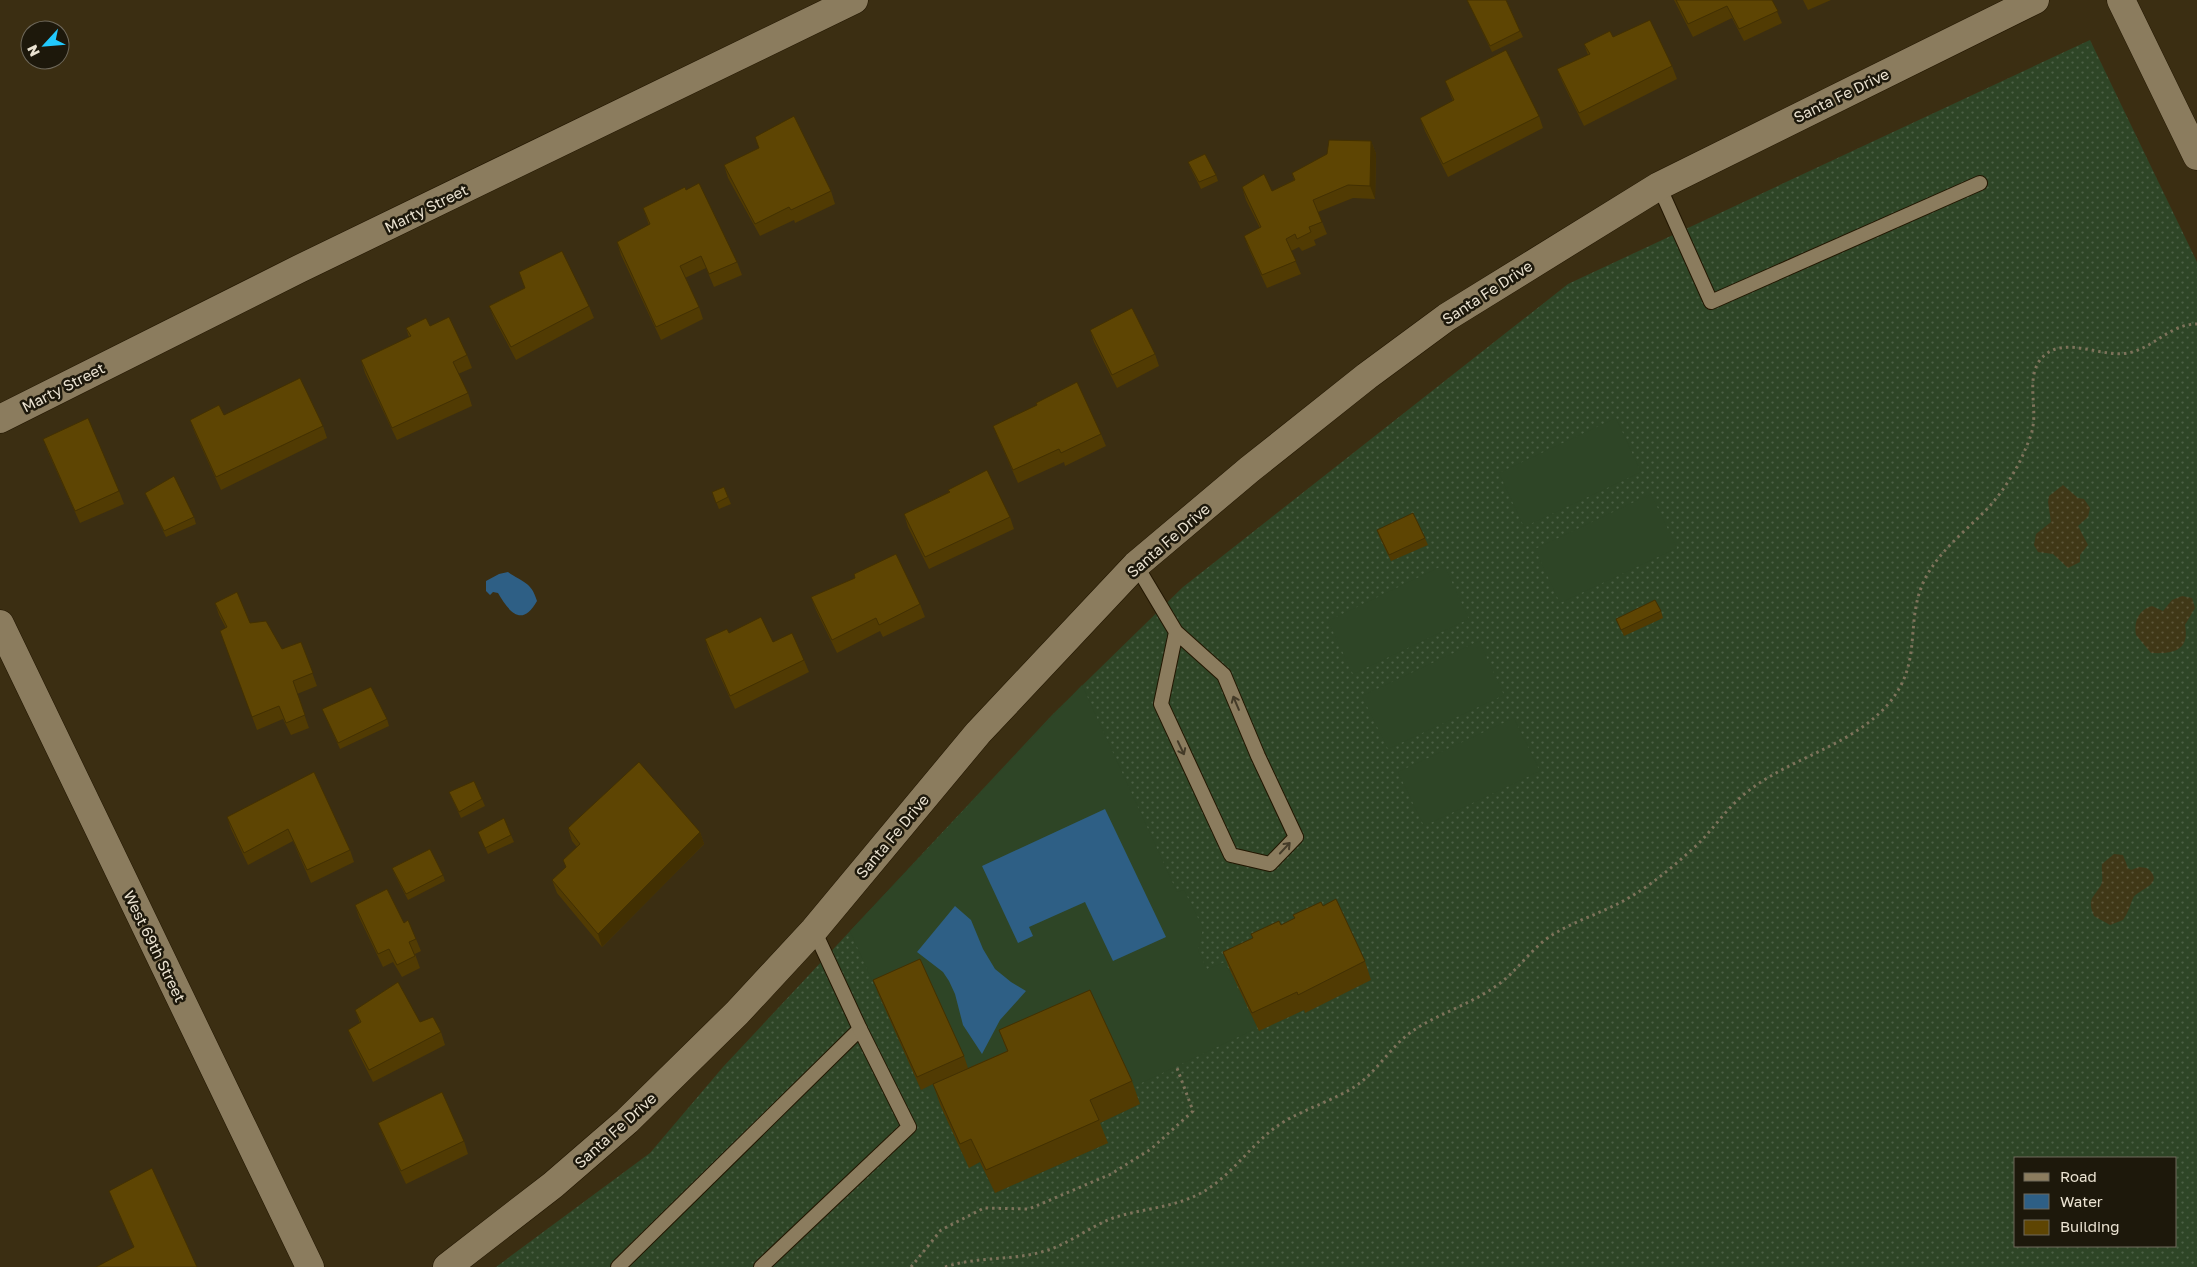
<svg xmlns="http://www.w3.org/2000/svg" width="2197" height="1267" viewBox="0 0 2197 1267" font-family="'Golos Text',sans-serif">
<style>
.grass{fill:url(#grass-dots);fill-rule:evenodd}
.sand{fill:url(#sand-dots)}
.garden{fill:#2e4526}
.water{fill:#2e5f85}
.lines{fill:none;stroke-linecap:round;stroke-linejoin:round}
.service-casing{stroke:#221600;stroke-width:16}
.minor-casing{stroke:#221600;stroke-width:29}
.tertiary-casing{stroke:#221600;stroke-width:29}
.path{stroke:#7e735b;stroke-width:3;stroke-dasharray:2.5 4;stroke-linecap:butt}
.service{stroke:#8b7c5e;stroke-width:14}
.minor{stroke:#8b7c5e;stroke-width:28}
.tertiary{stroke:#8b7c5e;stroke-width:28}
.wall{fill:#513b03}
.shaded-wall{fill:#423002}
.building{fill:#5e4503;stroke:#423002}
.oneway{stroke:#443b28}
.labels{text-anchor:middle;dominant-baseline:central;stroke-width:5;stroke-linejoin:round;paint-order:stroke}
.street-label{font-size:15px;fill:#ebe3d2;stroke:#1d180b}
</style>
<defs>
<pattern id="grass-dots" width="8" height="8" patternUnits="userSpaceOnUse" patternTransform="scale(1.25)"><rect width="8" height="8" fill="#2e4526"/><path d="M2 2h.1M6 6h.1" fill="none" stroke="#4c6045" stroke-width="1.8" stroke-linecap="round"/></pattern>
<pattern id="sand-dots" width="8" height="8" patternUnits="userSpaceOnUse" patternTransform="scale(1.25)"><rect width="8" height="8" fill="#403817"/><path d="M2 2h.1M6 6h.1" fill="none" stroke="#5c5538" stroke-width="1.8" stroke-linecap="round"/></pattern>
</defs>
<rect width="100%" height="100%" fill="#3b2e12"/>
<path class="grass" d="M2090,40l107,222v1005h-1701l154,-114 73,-86 329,-352 131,-128 385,-303zM2016,1158h160v88h-160z"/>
<g class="sand">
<path d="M2063,485l15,13 6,1 6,9 -2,9 -10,9 10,19 -8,10v7l-12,6 -15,-14 -15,-2 -4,-7 2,-11 15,-12 -3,-20 1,-6z"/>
<path d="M2182,596l10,2 3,10 -10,17c5,26 -12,29 -34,28l-15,-18c-2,-13 2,-25 16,-29l11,5 9,-11z"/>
<path d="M2114,854l9,1 5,13 3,2 8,-3 8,1c20,16 -9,21 -14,30 -3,8 -5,15 -10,22l-13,5 -16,-9c-7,-18 -1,-17 7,-31 3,-5 0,-14 1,-21z"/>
</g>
<g class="garden">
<path d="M1616,418l25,54 -117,55 -25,-54z"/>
<path d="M1651,494l26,54 -117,55 -25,-54z"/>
<path d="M1444,565l25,54 -116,55 -25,-53z"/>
<path d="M1479,641l25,54 -116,54 -26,-53z"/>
<path d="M1082,685l95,207 7,-2 19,38 -5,23 9,18 18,-7 32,66 -124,59 7,17 -41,20 9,19 -113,50 -15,-31 -11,6 -28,-61 -20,-17 -71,-159z"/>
<path d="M1514,718l26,53 -116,55 -26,-54z"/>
</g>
<g class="water">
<path d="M508,572c15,11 23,9 29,29 -15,27 -28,11 -39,-8l-5,-1 -3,3 -4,-4v-10l13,-7z"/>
<path d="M1105,809l61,128 -53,24 -28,-59 -56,25 4,9 -15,7 -36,-77z"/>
<path d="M955,906l16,14 12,29 12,20 16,13 15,9 -26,29 -18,34 -19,-29 -8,-31 -6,-13 -6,-9 -26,-20z"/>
</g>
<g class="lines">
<g class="service-casing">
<g id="service">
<path d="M1659,186l52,116 269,-119"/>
<path d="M1136,565l40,67 -15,72 70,151 39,9 26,-27 -38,-81 -34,-81 -48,-43"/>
<path d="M618,1267l242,-238"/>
<path d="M761,1267l148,-140 -49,-98 -46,-99"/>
</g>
</g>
<g class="minor-casing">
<g id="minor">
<path d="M0,419l299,-150 555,-269"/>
<path d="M0,624l310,643"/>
</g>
</g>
<g class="tertiary-casing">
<g id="tertiary">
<path d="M2121,0l76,156"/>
<path d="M447,1267l106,-82 74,-64 110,-108 77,-83 164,-197 158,-168 114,-96 117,-93 80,-59 212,-131 376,-186"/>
</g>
</g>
<g class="path">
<path d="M911,1267l30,-37 43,-22 45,1 82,-35 40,-25 42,-38 -16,-43"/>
<path d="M945,1267c33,-11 68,-6 100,-16 24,-7 44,-24 68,-33 27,-9 56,-10 82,-22 36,-16 56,-55 90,-75 24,-14 53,-22 75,-38 20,-16 33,-39 54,-53 26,-17 57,-26 82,-44 21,-14 34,-37 56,-51 26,-16 57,-24 83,-41 23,-14 46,-34 66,-53 15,-16 28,-35 46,-49 44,-35 106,-46 142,-89 34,-40 16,-79 34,-120 14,-31 43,-52 66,-76 14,-16 28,-37 36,-57 3,-7 7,-16 8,-24 4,-23 -9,-55 13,-72 22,-17 57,4 82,-1 26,-5 42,-29 69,-29"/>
</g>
<use href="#service" class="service"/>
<use href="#minor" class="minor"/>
<use href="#tertiary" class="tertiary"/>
</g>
<g class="wall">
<path d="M1467,0h39l17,37 -31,15z"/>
<path d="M1674,0h98l10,23 -38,18 -12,-23 -39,19z"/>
<path d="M1803,0h28l-23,10z"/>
<path d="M1613,37l59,29 5,13 -93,47 -22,-45 -5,-12 31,-14 -4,-11z"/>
<path d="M1445,81l94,35 4,12 -95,49 -23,-46 -5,-13 33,-17z"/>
<path d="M755,137l76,54 4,13 -40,19 -1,-3 -34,16 -32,-58 -4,-13 35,-17z"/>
<path d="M1371,141l5,13 -1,45 -22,-1 -35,14 9,22 -13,6 2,5 -14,6 -3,-4 -8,4 10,23 -34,14 -18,-39 -5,-13 16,-8 -14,-28 -4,-13 30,4 22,-11 -2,-7z"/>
<path d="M1188,162l28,13 2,6 -17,8 -10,-20z"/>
<path d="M686,190l51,72 5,13 -28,12 -8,-19 -21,10 14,29 4,12 -42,21 -40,-85 -4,-13 32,-17 -6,-17z"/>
<path d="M519,272l70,34 5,12 -78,42 -22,-42 -5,-12 36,-18z"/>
<path d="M430,326l37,29 5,13 -14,6 10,19 4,13 -75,34 -32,-67 -4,-13 48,-23 -3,-9z"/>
<path d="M1090,330l65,24 4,12 -42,22 -23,-46z"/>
<path d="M224,415l99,11 4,12 -106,52 -26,-57 -5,-13z"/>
<path d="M993,426l108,8 5,12 -41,20 -1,-4 -46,21 -20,-45z"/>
<path d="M43,439l76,52 5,13 -44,19 -32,-71z"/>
<path d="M724,487l7,17 -12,5 -7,-17z"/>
<path d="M948,490l62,27 4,12 -85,40 -21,-42 -4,-13 45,-22z"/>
<path d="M145,493l49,24 2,7 -30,13z"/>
<path d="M1377,530l48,8 3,7 -37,16 -12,-25z"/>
<path d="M854,574l66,30 5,13 -42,20 -3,-6 -43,22 -21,-43 -5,-13 44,-19z"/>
<path d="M215,603l35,20 32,26 19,-7 16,44 -20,8 12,34 -18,7 -8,-16 -26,11 -37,-99 6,-3 -7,-13z"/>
<path d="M1661,611l2,7 -39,18 -8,-17z"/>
<path d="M729,633l44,9 31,18 5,12 -74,37 -26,-57 -4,-13z"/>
<path d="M322,709l65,10 2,7 -49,23z"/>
<path d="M314,772l36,78 4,12 -43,21 -18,-42 -45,24 -17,-36 -4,-12z"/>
<path d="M449,792l33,7 3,7 -24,12z"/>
<path d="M568,828l132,4 4,12 -102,103 -45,-54 -5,-13 14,-13 -3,-7 14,-13 -5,-6z"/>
<path d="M478,832l33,3 3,7 -26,12z"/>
<path d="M392,868l51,7 2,6 -37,19 -13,-25z"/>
<path d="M355,905l49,18 12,16 5,12 -6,3 5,14 -18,9 -9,-15 -10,5 -24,-50z"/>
<path d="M1323,906l42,55 6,19 -66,33 -1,-3 -45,21 -29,-61 -7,-18z"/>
<path d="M873,980l91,76 4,12 39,-17 -8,-21 133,51 8,23 -40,19 8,20 -113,50 -15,-31 -11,6 -28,-61 -8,-23 -12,6 -43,-97z"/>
<path d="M355,1010l65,12 21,10 4,13 -72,37 -20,-39 -5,-13 12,-7z"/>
<path d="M378,1123l86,18 4,13 -62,30 -23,-49z"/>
<path d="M109,1191l88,76 -63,-19 -20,-45z"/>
</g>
<g class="shaded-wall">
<path d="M1371,141l5,13 -1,45 -5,-13z"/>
<path d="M700,832l4,12 -102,103 -4,-13z"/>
</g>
<g class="building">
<path d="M1467,0h39l14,31 -30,15z"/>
<path d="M1676,0h96l6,11 -39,18 -12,-23 -39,18z"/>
<path d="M1650,20l22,46 -93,47 -22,-44 33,-15 -6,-10 26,-13 3,6z"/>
<path d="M1506,50l33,66 -96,48 -23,-46 34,-18 -9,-19z"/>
<path d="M794,116l37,75 -40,19 -2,-3 -34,17 -31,-59 35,-17 -4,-11z"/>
<path d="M1329,140l42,1 -1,45 -22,-1 -35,15 9,22 -13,5 2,5 -14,7 -2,-5 -9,5 10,22 -34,14 -18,-39 17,-9 -19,-40 22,-13 8,17 23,-11 -3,-7 35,-19z"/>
<path d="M1205,154l11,21 -17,7 -11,-20z"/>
<path d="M699,183l38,79 -28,12 -8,-18 -21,10 19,41 -43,20 -39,-85 33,-18 -7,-16 42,-21 1,3z"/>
<path d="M562,251l27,55 -78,41 -22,-41 36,-18 -6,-16z"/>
<path d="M1132,308l23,46 -43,21 -22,-45z"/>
<path d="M449,317l18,38 -14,7 15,31 -76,35 -31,-68 50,-24 -5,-8 20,-10 4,8z"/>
<path d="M300,378l23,48 -107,51 -26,-57 29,-15 5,10z"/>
<path d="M1077,382l24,52 -40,19 -2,-4 -46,21 -20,-44 44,-21 -1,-2z"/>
<path d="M88,418l31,73 -44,20 -32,-72z"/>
<path d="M987,470l23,47 -85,40 -21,-43 46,-22 -2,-2z"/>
<path d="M174,476l20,41 -30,14 -19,-38z"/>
<path d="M724,487l4,10 -12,6 -4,-11z"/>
<path d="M1413,513l12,25 -36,17 -12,-25z"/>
<path d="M896,554l24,50 -41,21 -3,-7 -44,22 -21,-43 44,-19 -1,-4z"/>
<path d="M237,592l13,31 16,-2 16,28 19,-7 12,31 -20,8 12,34 -19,8 -7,-17 -27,11 -32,-86 7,-4 -12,-24z"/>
<path d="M1655,600l6,11 -40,19 -5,-11z"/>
<path d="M761,617l12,25 19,-9 12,27 -74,36 -25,-57 22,-10 2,4z"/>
<path d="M371,687l16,32 -49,24 -16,-34z"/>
<path d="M639,762l61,70 -102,102 -46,-54 14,-13 -3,-7 17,-16 -12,-16z"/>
<path d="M314,772l36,78 -43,20 -19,-41 -44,24 -17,-36z"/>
<path d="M474,781l8,18 -23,13 -10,-20z"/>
<path d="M504,818l7,17 -26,13 -7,-16z"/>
<path d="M430,849l13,26 -37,19 -14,-26z"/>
<path d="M387,889l17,34 4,-3 8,19 -7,3 6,14 -18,9 -8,-16 -11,5 -23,-49z"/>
<path d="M1336,899l29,62 -67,34 -1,-3 -45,21 -29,-61 30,-14 -2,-4 28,-13 2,4 14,-7 -2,-3 28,-13 2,4z"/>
<path d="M920,959l44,97 -47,21 -44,-97z"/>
<path d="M398,982l22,40 13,-5 8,15 -72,38 -21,-40 13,-8 -6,-12z"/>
<path d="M1090,990l42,91 -42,19 9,20 -113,50 -15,-31 -11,5 -27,-60 75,-33 -9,-21z"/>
<path d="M442,1092l22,49 -63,30 -23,-48z"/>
<path d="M152,1168l45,99h-101l38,-20 -25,-56z"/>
</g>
<defs><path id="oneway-shaft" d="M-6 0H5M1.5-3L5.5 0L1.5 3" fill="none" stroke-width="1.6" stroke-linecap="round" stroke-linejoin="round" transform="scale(1.25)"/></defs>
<g class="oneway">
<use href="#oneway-shaft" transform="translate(1236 703) rotate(-113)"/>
<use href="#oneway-shaft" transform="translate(1181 748) rotate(65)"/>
<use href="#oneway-shaft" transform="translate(1285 848) rotate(-47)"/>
</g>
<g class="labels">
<g class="street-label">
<text transform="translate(1841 95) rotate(-26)">Santa Fe Drive</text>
<text transform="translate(426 208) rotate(-26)">Marty Street</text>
<text transform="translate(1487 292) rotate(-33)">Santa Fe Drive</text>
<text transform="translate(63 387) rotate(-27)">Marty Street</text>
<text transform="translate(1168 540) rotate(-41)">Santa Fe Drive</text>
<text transform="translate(892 836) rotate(-50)">Santa Fe Drive</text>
<text transform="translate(155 946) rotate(64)">West 69th Street</text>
<text transform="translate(615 1130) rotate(-42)">Santa Fe Drive</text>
</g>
</g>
<rect x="2014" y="1157" width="162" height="90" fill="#1d180b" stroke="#6f695b"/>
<rect x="2024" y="1173" width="25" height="8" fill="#8b7c5e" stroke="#6f695b"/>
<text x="2060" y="1182" font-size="15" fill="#ebe3d2">Road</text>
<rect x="2024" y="1194" width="25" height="15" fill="#2e5f85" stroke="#6f695b"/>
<text x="2060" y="1207" font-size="15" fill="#ebe3d2">Water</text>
<rect x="2024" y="1220" width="25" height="15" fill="#5e4503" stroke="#6f695b"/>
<text x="2060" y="1232" font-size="15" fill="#ebe3d2">Building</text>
<g transform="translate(45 45) rotate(244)"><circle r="24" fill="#1d180b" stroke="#6f695b"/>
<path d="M0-4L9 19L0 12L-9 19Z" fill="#22c9fd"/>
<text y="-8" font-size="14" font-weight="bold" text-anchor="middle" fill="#ebe3d2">N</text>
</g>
</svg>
